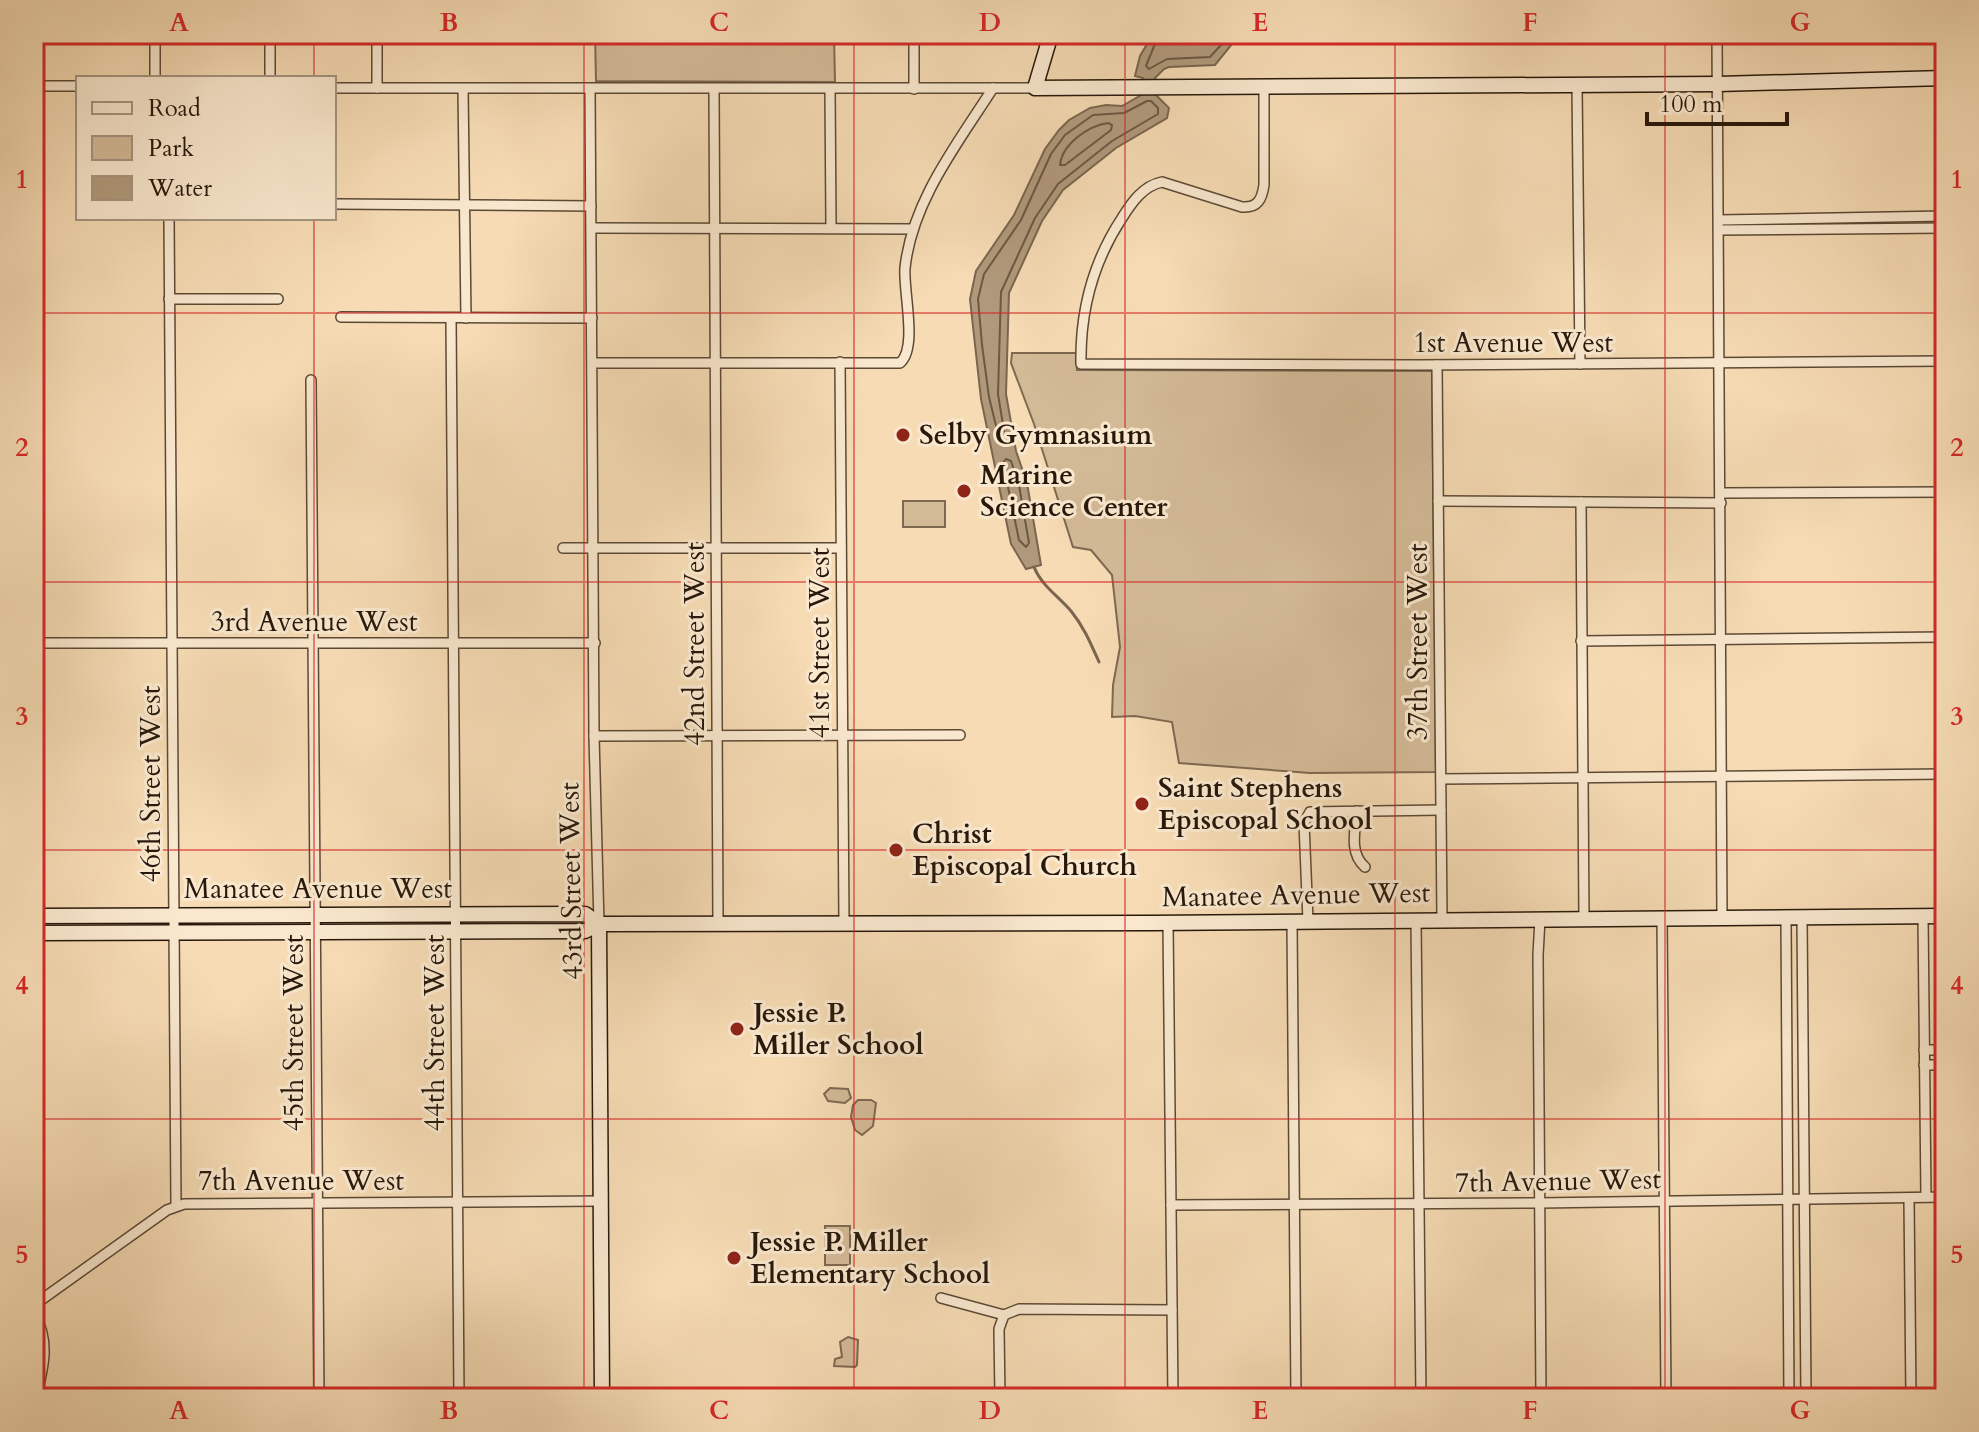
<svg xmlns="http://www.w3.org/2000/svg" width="1979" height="1432" viewBox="0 0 1979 1432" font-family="Cardo,serif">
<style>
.green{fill:#d3ba97;stroke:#7e6951;stroke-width:2}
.water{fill:#b0997b;stroke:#7a654e;stroke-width:2}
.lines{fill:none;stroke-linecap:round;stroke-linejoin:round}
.shore{stroke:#6c5843;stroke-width:2}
.stream{stroke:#7a654e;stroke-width:3}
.street-casing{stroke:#5c4935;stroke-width:12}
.secondary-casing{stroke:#28180b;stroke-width:17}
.street{stroke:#f9e8ce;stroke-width:9}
.secondary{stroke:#f9e8ce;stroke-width:14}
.grid{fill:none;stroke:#d62828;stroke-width:2;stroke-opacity:0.55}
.poi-dot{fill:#8f2418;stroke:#f9e8ce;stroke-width:3}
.labels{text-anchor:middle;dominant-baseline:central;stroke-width:6;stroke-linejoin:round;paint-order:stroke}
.street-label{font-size:28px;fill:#28180b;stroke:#f9e8ce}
.poi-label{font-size:28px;font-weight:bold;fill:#28180b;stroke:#f9e8ce;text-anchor:start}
.neatline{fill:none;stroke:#d62828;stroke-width:3}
.grid-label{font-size:26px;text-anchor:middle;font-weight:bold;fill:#d62828}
</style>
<rect width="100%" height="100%" fill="#f6dbb4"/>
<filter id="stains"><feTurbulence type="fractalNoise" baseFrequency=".0025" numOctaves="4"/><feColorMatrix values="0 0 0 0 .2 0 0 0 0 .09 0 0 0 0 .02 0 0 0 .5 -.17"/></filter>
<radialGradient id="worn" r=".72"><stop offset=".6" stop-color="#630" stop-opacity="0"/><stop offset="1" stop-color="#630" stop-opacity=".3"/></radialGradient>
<g class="green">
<path d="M595,34h239l1,48 -239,-1z"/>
<path d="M1012,353h64l1,17 355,1 4,401 -126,1 -131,-10 -7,-41 -37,-6 -23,1 1,-32 7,-38 -8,-72 -21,-25 -18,-3 -39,-123 -23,-61z"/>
<rect x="903" y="501" width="42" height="26"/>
<path d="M830,1088l18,1 3,9 -6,5 -17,-2 -4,-7z"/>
<path d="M858,1100h13l5,3 -3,23 -11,9 -7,-5 -4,-13 2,-12z"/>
<rect x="825" y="1226" width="25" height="39"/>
<path d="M848,1337l10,3 -1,25 -2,2 -21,-1 1,-7 7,-2 -2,-15z"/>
</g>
<path class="water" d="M1153,34h98l-3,10 -12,-5 -21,26 -46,2 -5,2 -9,9 1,17 13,13 -2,10 -51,30 -53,42 -21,31 -33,72 -3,101 10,57 11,32 14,82 -15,4 -15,-25 -30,-145 -11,-100 6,-28 38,-56 31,-66 14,-19 10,-10 21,-12 16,-3 16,1 21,-12v-16l-8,-2 5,-20z"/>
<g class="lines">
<g class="shore">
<path d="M1159,34l-13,32 3,3 18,-10 43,-2 21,-23"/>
<path d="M1147,101h4l7,7v6l-46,27 -54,43 -23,34 -34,74 -3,102 6,37 -6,3 -9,-37 -7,-52 -4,-46 6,-25 37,-54 30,-66 14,-19 28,-20 31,-2z"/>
<path d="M1108,123l4,2 -1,5 -46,35h-5c2,-21 28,-39 48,-42z"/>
<path d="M1006,459l5,2 8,24 10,58 -3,4 -7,-7 -16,-77z"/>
</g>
<path class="stream" d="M1034,567c7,18 24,29 37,44 13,16 20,33 28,51"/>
<g class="street-casing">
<g id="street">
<path d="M155,34v44"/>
<path d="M270,34v44"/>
<path d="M377,34v54"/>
<path d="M914,34v55"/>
<path d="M1717,34l5,883"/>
<path d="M1577,85l3,279"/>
<path d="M34,86h44"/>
<path d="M1264,86v99c-2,14 -6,23 -22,22l-80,-25c-19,4 -30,20 -40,36 -29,44 -42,93 -41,146l337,1 527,-4"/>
<path d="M334,88h701"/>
<path d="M463,89l3,229"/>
<path d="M590,89l4,647 5,188"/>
<path d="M714,89l4,835"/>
<path d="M830,89l1,138"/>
<path d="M337,204l254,2"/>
<path d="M169,218l7,988"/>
<path d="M1719,220l226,-4"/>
<path d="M592,228l321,1"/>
<path d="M1719,230l226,-2"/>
<path d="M169,299h109"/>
<path d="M341,317l251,1"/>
<path d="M451,318l8,1080"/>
<path d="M840,362l4,562"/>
<path d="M593,363h307c18,-15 3,-72 5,-95 7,-67 53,-125 88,-180"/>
<path d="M1437,365l5,555"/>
<path d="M311,380l8,1018"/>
<path d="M1721,493l224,-1"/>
<path d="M1438,501l283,2"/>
<path d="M1581,502l3,417"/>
<path d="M563,548h278"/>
<path d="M1581,641l364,-4"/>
<path d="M34,643h561"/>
<path d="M594,736l366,-1"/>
<path d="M1441,779l504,-5"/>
<path d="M1357,811c-2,20 -8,42 8,56"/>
<path d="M1923,916l3,281"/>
<path d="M1786,917l3,481"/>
<path d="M1802,917l4,481"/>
<path d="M1662,918l4,480"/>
<path d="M1540,919l-2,36 3,443"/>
<path d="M1416,920l5,478"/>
<path d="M1308,921l-4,-98 6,-11 131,-2"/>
<path d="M1292,922l4,476"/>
<path d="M1168,923l5,475"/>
<path d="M1924,1050h21"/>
<path d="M1924,1065h21"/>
<path d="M1909,1198l2,200"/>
<path d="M1171,1205l368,-2 406,-6"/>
<path d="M941,1298l63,17"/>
<path d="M34,1305l133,-95 17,-6 417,-3"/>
<path d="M34,1313c17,29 9,55 2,85"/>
<path d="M1004,1315l15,-6 153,1"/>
<path d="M1000,1398l-1,-69 5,-14"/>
</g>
</g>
<g class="secondary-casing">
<g id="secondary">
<path d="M1051,34l-16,54 683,-4 227,-6"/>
<path d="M34,916l551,-2 14,10"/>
<path d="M599,924l3,474"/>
<path d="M34,933l551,-2 14,-7 553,-1 793,-7"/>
</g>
</g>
<use href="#street" class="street"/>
<use href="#secondary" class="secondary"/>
</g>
<path class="grid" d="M314,34v44M584,34v1364M854,34v1364M1125,34v1364M1395,34v1364M1665,34v1364M314,218v1180M34,313h1911M34,582h1911M34,850h1911M34,1119h1911"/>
<g class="poi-dot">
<circle cx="903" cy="435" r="8"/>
<circle cx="964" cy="491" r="8"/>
<circle cx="1142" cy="804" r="8"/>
<circle cx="896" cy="850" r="8"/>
<circle cx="737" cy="1029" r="8"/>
<circle cx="734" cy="1258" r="8"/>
</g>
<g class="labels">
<g class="street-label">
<text x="1513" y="343">1st Avenue West</text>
<text x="314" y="622">3rd Avenue West</text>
<text transform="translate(1418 642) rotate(-90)">37th Street West</text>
<text transform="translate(820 643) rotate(-90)">41st Street West</text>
<text transform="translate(695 644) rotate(-90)">42nd Street West</text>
<text transform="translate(151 784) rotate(-90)">46th Street West</text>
<text transform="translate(571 881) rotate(-91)">43rd Street West</text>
<text x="318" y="889">Manatee Avenue West</text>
<text transform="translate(1296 895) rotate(-1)">Manatee Avenue West</text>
<text transform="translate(294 1033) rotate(-90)">45th Street West</text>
<text transform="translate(435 1033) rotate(-90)">44th Street West</text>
<text x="301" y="1181">7th Avenue West</text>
<text transform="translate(1558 1181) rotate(-1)">7th Avenue West</text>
</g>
<g class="poi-label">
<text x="919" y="435">Selby Gymnasium</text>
<text x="980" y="475">Marine<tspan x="980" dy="32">Science Center</tspan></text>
<text x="1158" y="788">Saint Stephens<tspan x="1158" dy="32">Episcopal School</tspan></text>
<text x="912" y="834">Christ<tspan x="912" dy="32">Episcopal Church</tspan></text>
<text x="753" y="1013">Jessie P.<tspan x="753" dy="32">Miller School</tspan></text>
<text x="750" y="1242">Jessie P. Miller<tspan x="750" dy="32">Elementary School</tspan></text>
</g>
</g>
<rect width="1979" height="1432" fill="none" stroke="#f6dbb4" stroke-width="88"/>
<rect x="76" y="76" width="260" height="144" fill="#f9e8ce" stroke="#a59580" stroke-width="2"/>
<rect x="92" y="102" width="40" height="12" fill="#f9e8ce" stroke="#a59580" stroke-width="2"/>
<text x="148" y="116" font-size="24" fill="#28180b">Road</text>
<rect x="92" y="136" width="40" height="24" fill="#d3ba97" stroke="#a59580" stroke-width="2"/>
<text x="148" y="156" font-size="24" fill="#28180b">Park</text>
<rect x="92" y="176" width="40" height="24" fill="#b0997b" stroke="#a59580" stroke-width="2"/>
<text x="148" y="196" font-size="24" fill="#28180b">Water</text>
<path d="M1647 112v12h140v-12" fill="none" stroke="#28180b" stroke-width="4"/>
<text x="1659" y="112" font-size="24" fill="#28180b" stroke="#f9e8ce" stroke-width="6" paint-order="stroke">100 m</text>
<rect x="44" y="44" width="1891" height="1344" class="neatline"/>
<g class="grid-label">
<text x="179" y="31">A</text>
<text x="449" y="31">B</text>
<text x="719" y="31">C</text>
<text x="990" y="31">D</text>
<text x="1260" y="31">E</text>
<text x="1530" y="31">F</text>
<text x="1800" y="31">G</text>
<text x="22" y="188">1</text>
<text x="1957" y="188">1</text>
<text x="22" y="456">2</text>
<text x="1957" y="456">2</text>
<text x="22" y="725">3</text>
<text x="1957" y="725">3</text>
<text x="22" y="994">4</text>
<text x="1957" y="994">4</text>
<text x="22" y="1263">5</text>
<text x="1957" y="1263">5</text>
<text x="179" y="1419">A</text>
<text x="449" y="1419">B</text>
<text x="719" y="1419">C</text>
<text x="990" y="1419">D</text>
<text x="1260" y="1419">E</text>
<text x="1530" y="1419">F</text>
<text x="1800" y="1419">G</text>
</g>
<rect width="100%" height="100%" filter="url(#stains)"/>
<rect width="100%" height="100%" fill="url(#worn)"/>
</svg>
